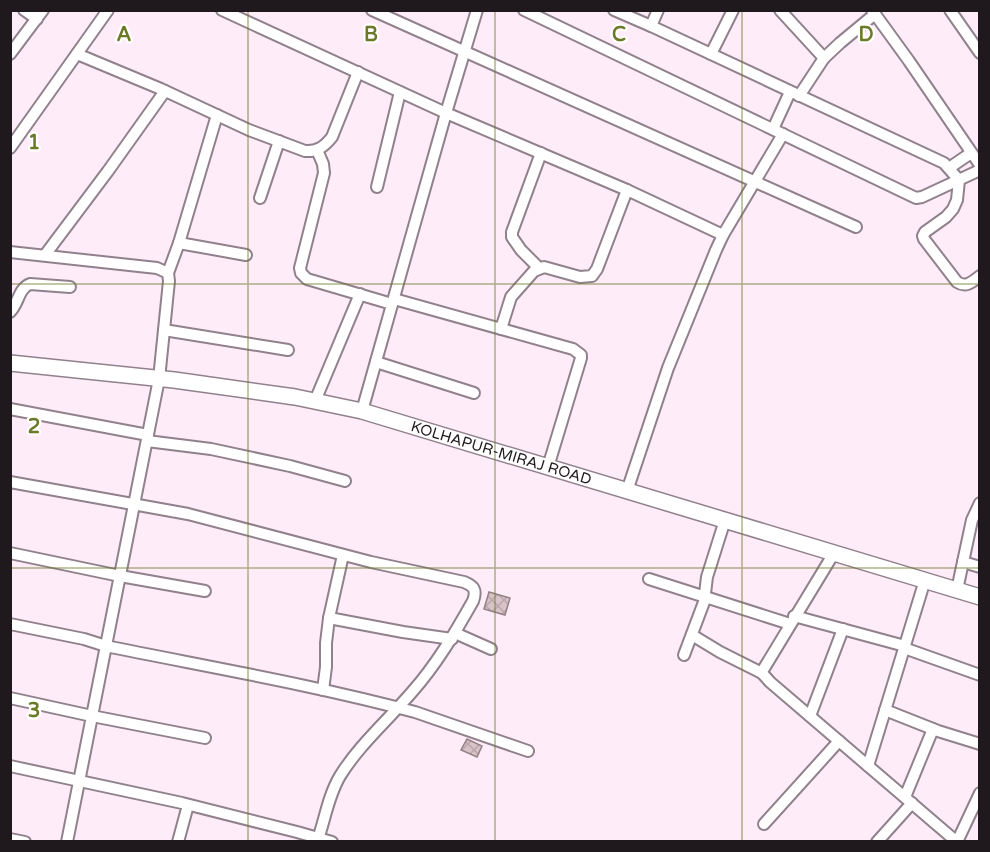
<svg xmlns="http://www.w3.org/2000/svg" width="990" height="852" viewBox="0 0 990 852" font-family="'Varela Round',sans-serif">
<style>
.building{fill:url(#building-cross-hatch);stroke:#948084;stroke-width:1.5}
.lines{fill:none;stroke-linecap:round;stroke-linejoin:round}
.minor-casing{stroke:#90818c;stroke-width:14}
.highway-casing{stroke:#90818c;stroke-width:18}
.minor{stroke:#fff;stroke-width:10}
.highway{stroke:#fff;stroke-width:15}
.grid{fill:none;stroke:#6c7926;stroke-width:1.5;stroke-opacity:0.55}
.labels{text-anchor:middle;dominant-baseline:central;stroke-width:4.5;stroke-linejoin:round;paint-order:stroke}
.street-label{font-size:15px;fill:#1f191d;stroke:#fff}
.grid-label{font-size:20px;text-anchor:middle;font-weight:bold;fill:#6c7926;stroke:#fff;stroke-width:4.5;stroke-linejoin:round;paint-order:stroke}
</style>
<defs>
<pattern id="building-cross-hatch" width="8" height="8" patternUnits="userSpaceOnUse" patternTransform="scale(1.5)"><rect width="8" height="8" fill="#d8c3c8"/><path d="M0 0l8 8M0 8l8-8" fill="none" stroke="#b9a7ab"/></pattern>
</defs>
<rect width="100%" height="100%" fill="#feedf9"/>
<g class="building">
<path d="M489,592l21,6 -5,17 -21,-6z"/>
<path d="M467,739l15,7 -5,11 -16,-7z"/>
</g>
<g class="lines">
<g class="minor-casing">
<g id="minor">
<path d="M24,10l13,9"/>
<path d="M222,10l224,103 181,77 96,45"/>
<path d="M372,10l484,217"/>
<path d="M524,10l392,188 6,-1 58,-27"/>
<path d="M614,10l37,16 293,137 15,17 -2,20 -4,9 -7,8 -21,15 -2,4 1,3 33,43c9,6 15,0 23,-6"/>
<path d="M780,10l44,48"/>
<path d="M872,10l37,51 71,104"/>
<path d="M950,10l30,43"/>
<path d="M651,26l7,-16"/>
<path d="M10,54l33,-44"/>
<path d="M77,54l84,35 88,41 56,21c12,1 19,-4 27,-14l26,-65"/>
<path d="M711,54l22,-44"/>
<path d="M799,96l25,-38 16,-15 35,-29"/>
<path d="M773,129l17,-37"/>
<path d="M10,148l98,-138"/>
<path d="M317,150l6,14 1,9 -24,95 1,5 6,6 85,25"/>
<path d="M949,168l22,-15"/>
<path d="M377,187l23,-95"/>
<path d="M260,198l19,-57"/>
<path d="M179,243l67,12"/>
<path d="M10,252l147,16 11,5 1,8 -10,98 -92,463"/>
<path d="M45,255l63,-84 57,-80"/>
<path d="M539,268l-18,-18 -9,-13v-5l29,-79"/>
<path d="M168,273l11,-30 38,-128"/>
<path d="M394,299l179,50 8,6v3l-33,109"/>
<path d="M10,312c9,-9 8,-23 20,-28l40,3"/>
<path d="M501,329l10,-32 23,-26 10,-4 36,10 12,-1 5,-7 30,-79"/>
<path d="M164,330l124,20"/>
<path d="M376,362l98,31"/>
<path d="M315,401l45,-107"/>
<path d="M10,409l138,26"/>
<path d="M362,411l84,-298 31,-103"/>
<path d="M147,441l64,8 79,17 55,15"/>
<path d="M10,482l178,32 183,48 93,20c10,4 13,8 9,19 -18,32 -37,64 -61,91 -24,28 -53,53 -72,84 -12,20 -15,44 -23,66"/>
<path d="M627,491l41,-123 48,-118 7,-15 60,-101"/>
<path d="M10,553l110,23 85,15"/>
<path d="M834,553l-71,117 -1,3 8,9 187,160"/>
<path d="M963,562l17,5"/>
<path d="M649,579l141,45"/>
<path d="M957,590l15,-70 8,-17"/>
<path d="M794,616l111,30"/>
<path d="M329,618l74,14 49,7"/>
<path d="M10,624l74,15 22,7c103,21 208,39 309,66l113,39"/>
<path d="M455,633l36,16"/>
<path d="M692,635l28,17 42,21"/>
<path d="M904,648l76,27"/>
<path d="M684,655l20,-53 3,-25 18,-57"/>
<path d="M323,690l3,-23v-24l3,-25 14,-63"/>
<path d="M10,698l82,18 113,22"/>
<path d="M885,710l53,21 42,13"/>
<path d="M810,716l33,-87"/>
<path d="M10,766l172,37 115,29 35,10"/>
<path d="M868,766l57,-186"/>
<path d="M905,797l28,-68"/>
<path d="M764,824l75,-83"/>
<path d="M10,839l15,3"/>
<path d="M178,842l10,-37"/>
<path d="M877,842l35,-39"/>
<path d="M957,842l23,-49"/>
</g>
</g>
<g class="highway-casing">
<g id="highway">
<path id="s1" d="M10,363l164,17 121,17 67,14 618,186"/>
</g>
</g>
<use href="#minor" class="minor"/>
<use href="#highway" class="highway"/>
</g>
<path class="grid" d="M248,10v832M495,10v832M742,10v832M10,284h970M10,568h970"/>
<g class="labels">
<g class="street-label">
<text stroke="none"><textPath href="#s1" startOffset="501">KOLHAPUR-MIRAJ ROAD</textPath></text>
</g>
</g>
<g class="grid-label">
<text x="124" y="41">A</text>
<text x="371" y="41">B</text>
<text x="619" y="41">C</text>
<text x="866" y="41">D</text>
<text x="34" y="149">1</text>
<text x="34" y="433">2</text>
<text x="34" y="717">3</text>
</g>
<rect width="990" height="852" fill="none" stroke="#1f191d" stroke-width="24"/>
</svg>
